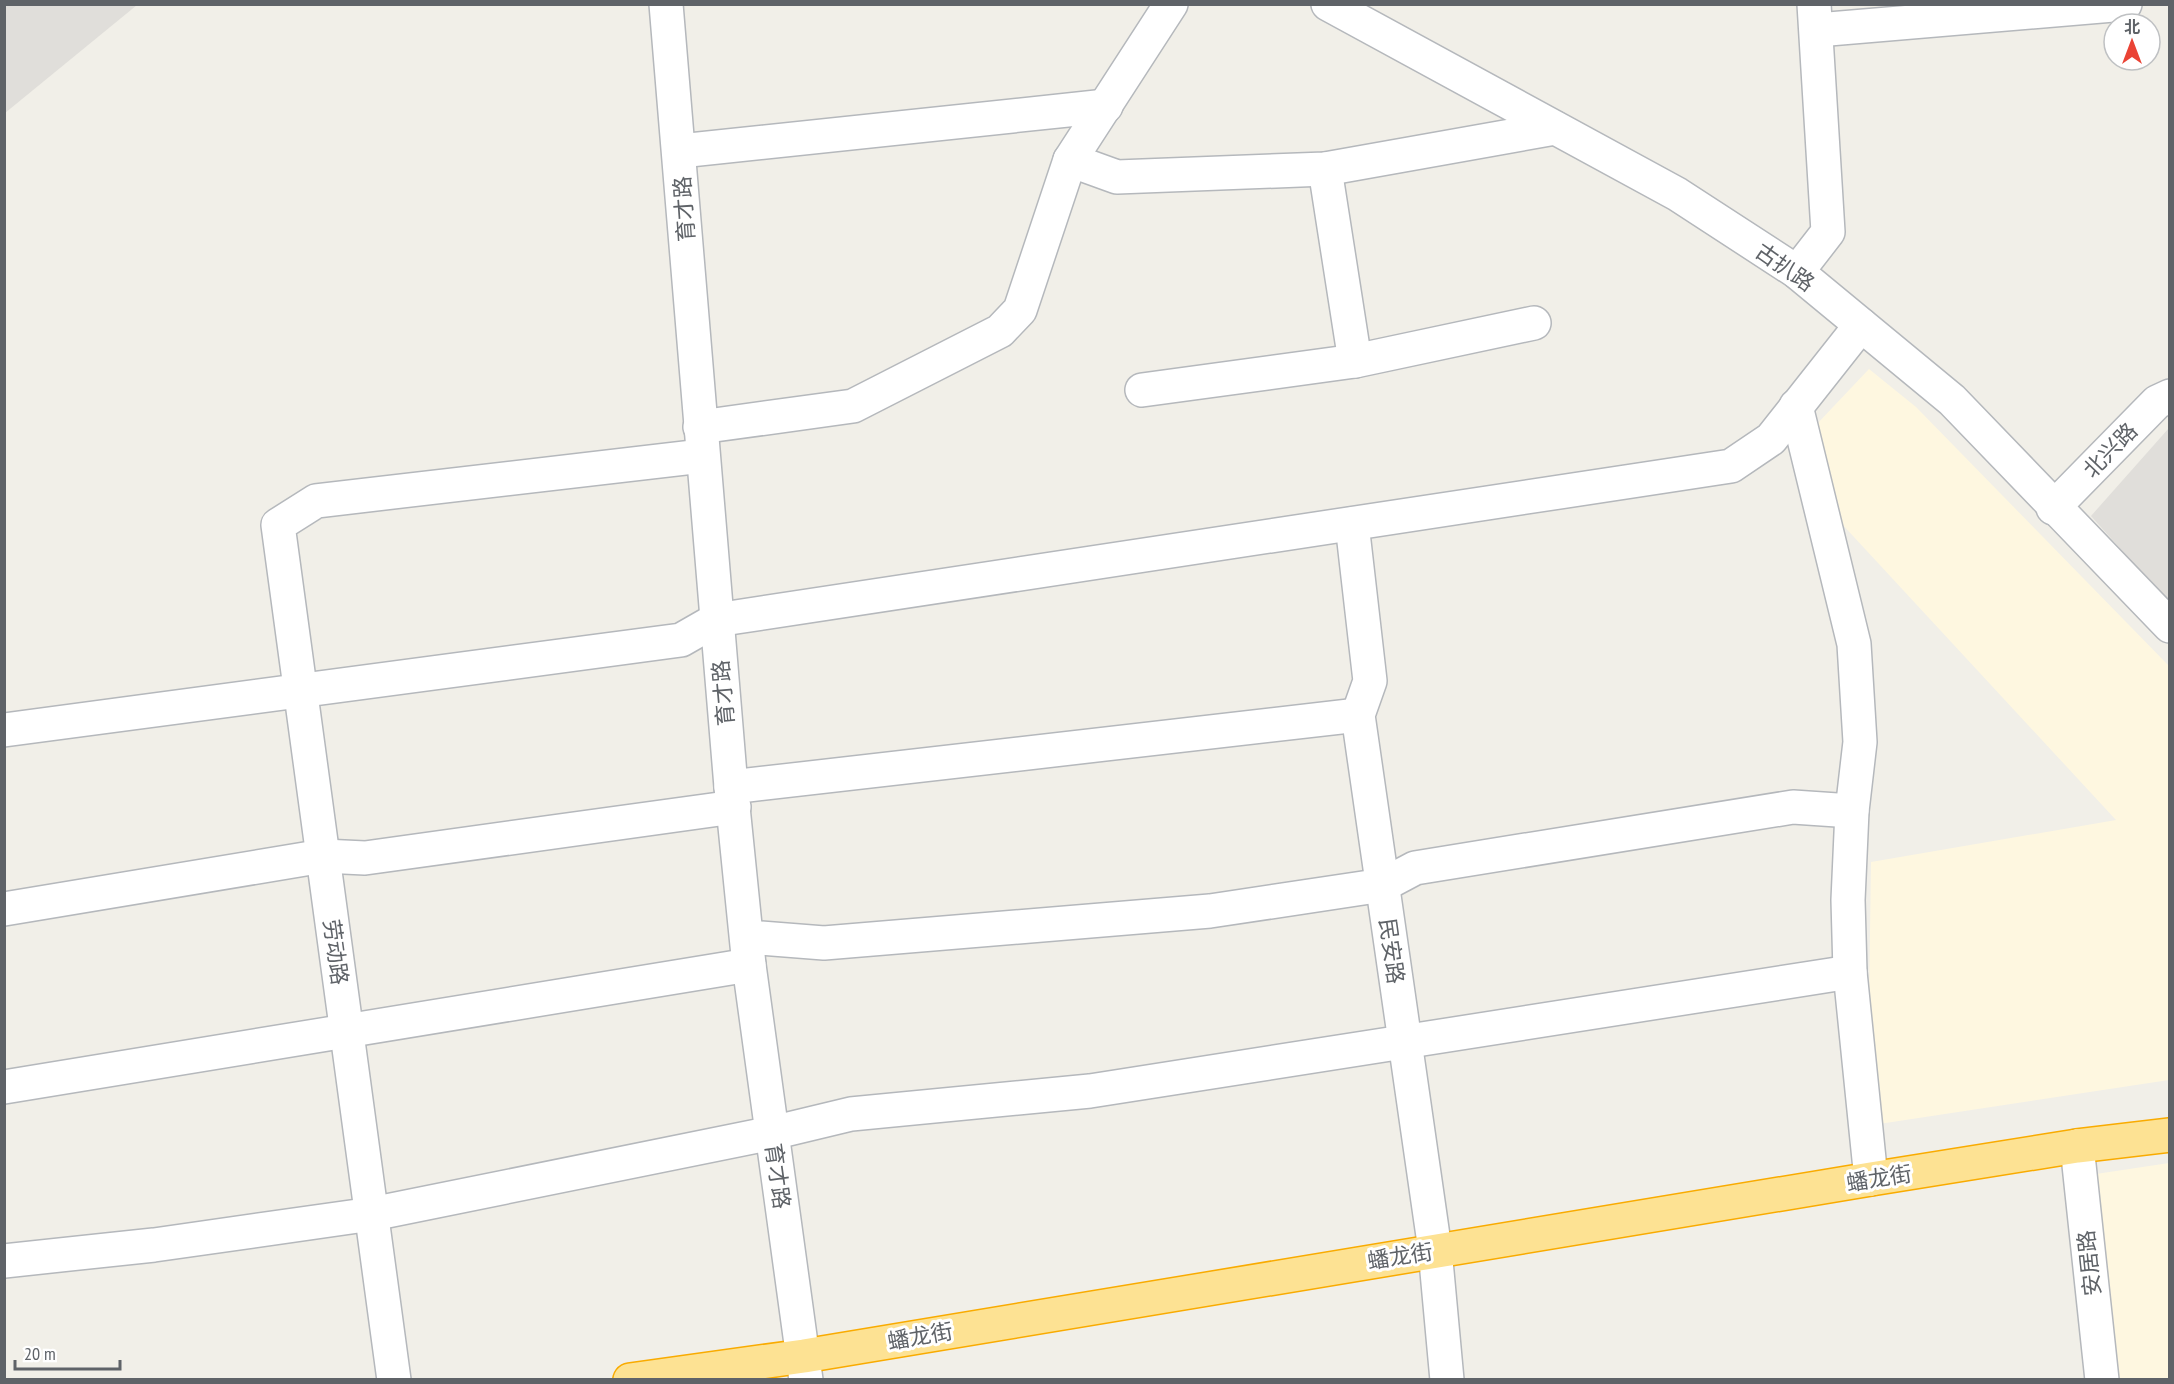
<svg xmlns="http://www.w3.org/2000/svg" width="2174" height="1384" viewBox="0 0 2174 1384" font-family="'PT Sans Narrow','Noto Sans SC',sans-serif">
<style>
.commercial{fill:#fef7e0}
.industrial{fill:#e0deda}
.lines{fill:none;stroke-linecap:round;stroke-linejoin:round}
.minor-casing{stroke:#b5b8bc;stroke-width:36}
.highway-casing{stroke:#f9ab00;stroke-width:36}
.minor{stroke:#fff;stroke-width:33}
.highway{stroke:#fde293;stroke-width:33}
.labels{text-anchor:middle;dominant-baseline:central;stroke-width:6;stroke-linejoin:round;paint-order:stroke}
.street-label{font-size:22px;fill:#5f6368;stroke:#fff}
</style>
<rect width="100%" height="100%" fill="#f1efe8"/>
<g class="commercial">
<path d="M1869,369l47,38 253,259v414l-290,44 -10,-120 2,-142 245,-42 -275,-297 -25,-98z"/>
<path d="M2169,1163v216h-54l-19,-205z"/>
</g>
<g class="industrial">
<path d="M5,4h132v1l-132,108z"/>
<path d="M2169,428v175l-78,-87z"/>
</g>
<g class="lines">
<g class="minor-casing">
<g id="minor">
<path d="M666,4l65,783 18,178 57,415"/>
<path d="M1328,4l349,190 120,78 155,128 218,226"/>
<path d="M1817,30l308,-26"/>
<path d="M680,151l426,-45"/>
<path d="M1070,160l47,17 208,-8 230,-41"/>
<path d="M1325,169l30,192"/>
<path d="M1797,272l31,-40 -14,-228"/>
<path d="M1142,390l213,-29 179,-38"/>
<path d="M1796,406l58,238 6,98 -8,69 -4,89 2,72 21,207"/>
<path d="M700,427l153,-21 147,-75 20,-21 50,-150 101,-156"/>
<path d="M2053,508l104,-106 13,-6"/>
<path d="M1352,524l18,157 -12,34 77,535 12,130"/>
<path d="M4,730l677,-90 35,-20 1015,-154 40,-27 90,-114"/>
<path d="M731,787l627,-72"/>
<path d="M4,909l319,-53 42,2 369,-51"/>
<path d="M747,937l77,6 386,-32 173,-26 32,-17 378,-61 59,4"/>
<path d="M4,1087l745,-122"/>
<path d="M2077,1146l25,234"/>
<path d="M4,1261l150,-16 218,-31 400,-81 79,-19 239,-23 760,-119"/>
<path d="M394,1380l-116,-855 38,-24 386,-45"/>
</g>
</g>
<g class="highway-casing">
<path id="highway" d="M630,1380l174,-24 1067,-177 206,-33 93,-11"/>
</g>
<use href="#minor" class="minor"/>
<use href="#highway" class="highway"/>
</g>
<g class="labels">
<g class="street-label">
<text transform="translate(684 209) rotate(-94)">育才路</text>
<text transform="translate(1785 267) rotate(35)">古扒路</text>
<text transform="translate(2110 450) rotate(-46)">北兴路</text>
<text transform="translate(723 693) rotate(-95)">育才路</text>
<text transform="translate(1392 951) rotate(82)">民安路</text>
<text transform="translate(336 952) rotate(82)">劳动路</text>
<text transform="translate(778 1176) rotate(82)">育才路</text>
<text transform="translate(1879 1178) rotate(-9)">蟠龙街</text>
<text transform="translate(1400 1256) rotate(-9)">蟠龙街</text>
<text transform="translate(2089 1263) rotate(-96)">安居路</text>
<text transform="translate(920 1336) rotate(-10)">蟠龙街</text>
</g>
</g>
<rect width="2174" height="1384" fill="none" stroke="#5f6368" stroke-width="12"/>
<g transform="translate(2132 42)"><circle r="28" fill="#ffffff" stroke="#bfc1c3" stroke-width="1.5"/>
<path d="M0-4.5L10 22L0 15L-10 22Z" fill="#ea4335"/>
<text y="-9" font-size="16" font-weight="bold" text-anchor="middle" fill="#5f6368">北</text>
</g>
<path d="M15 1360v9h105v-9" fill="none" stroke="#5f6368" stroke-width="3"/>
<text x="24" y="1360" font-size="18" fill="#5f6368" stroke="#ffffff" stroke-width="4.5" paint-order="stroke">20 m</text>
</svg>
